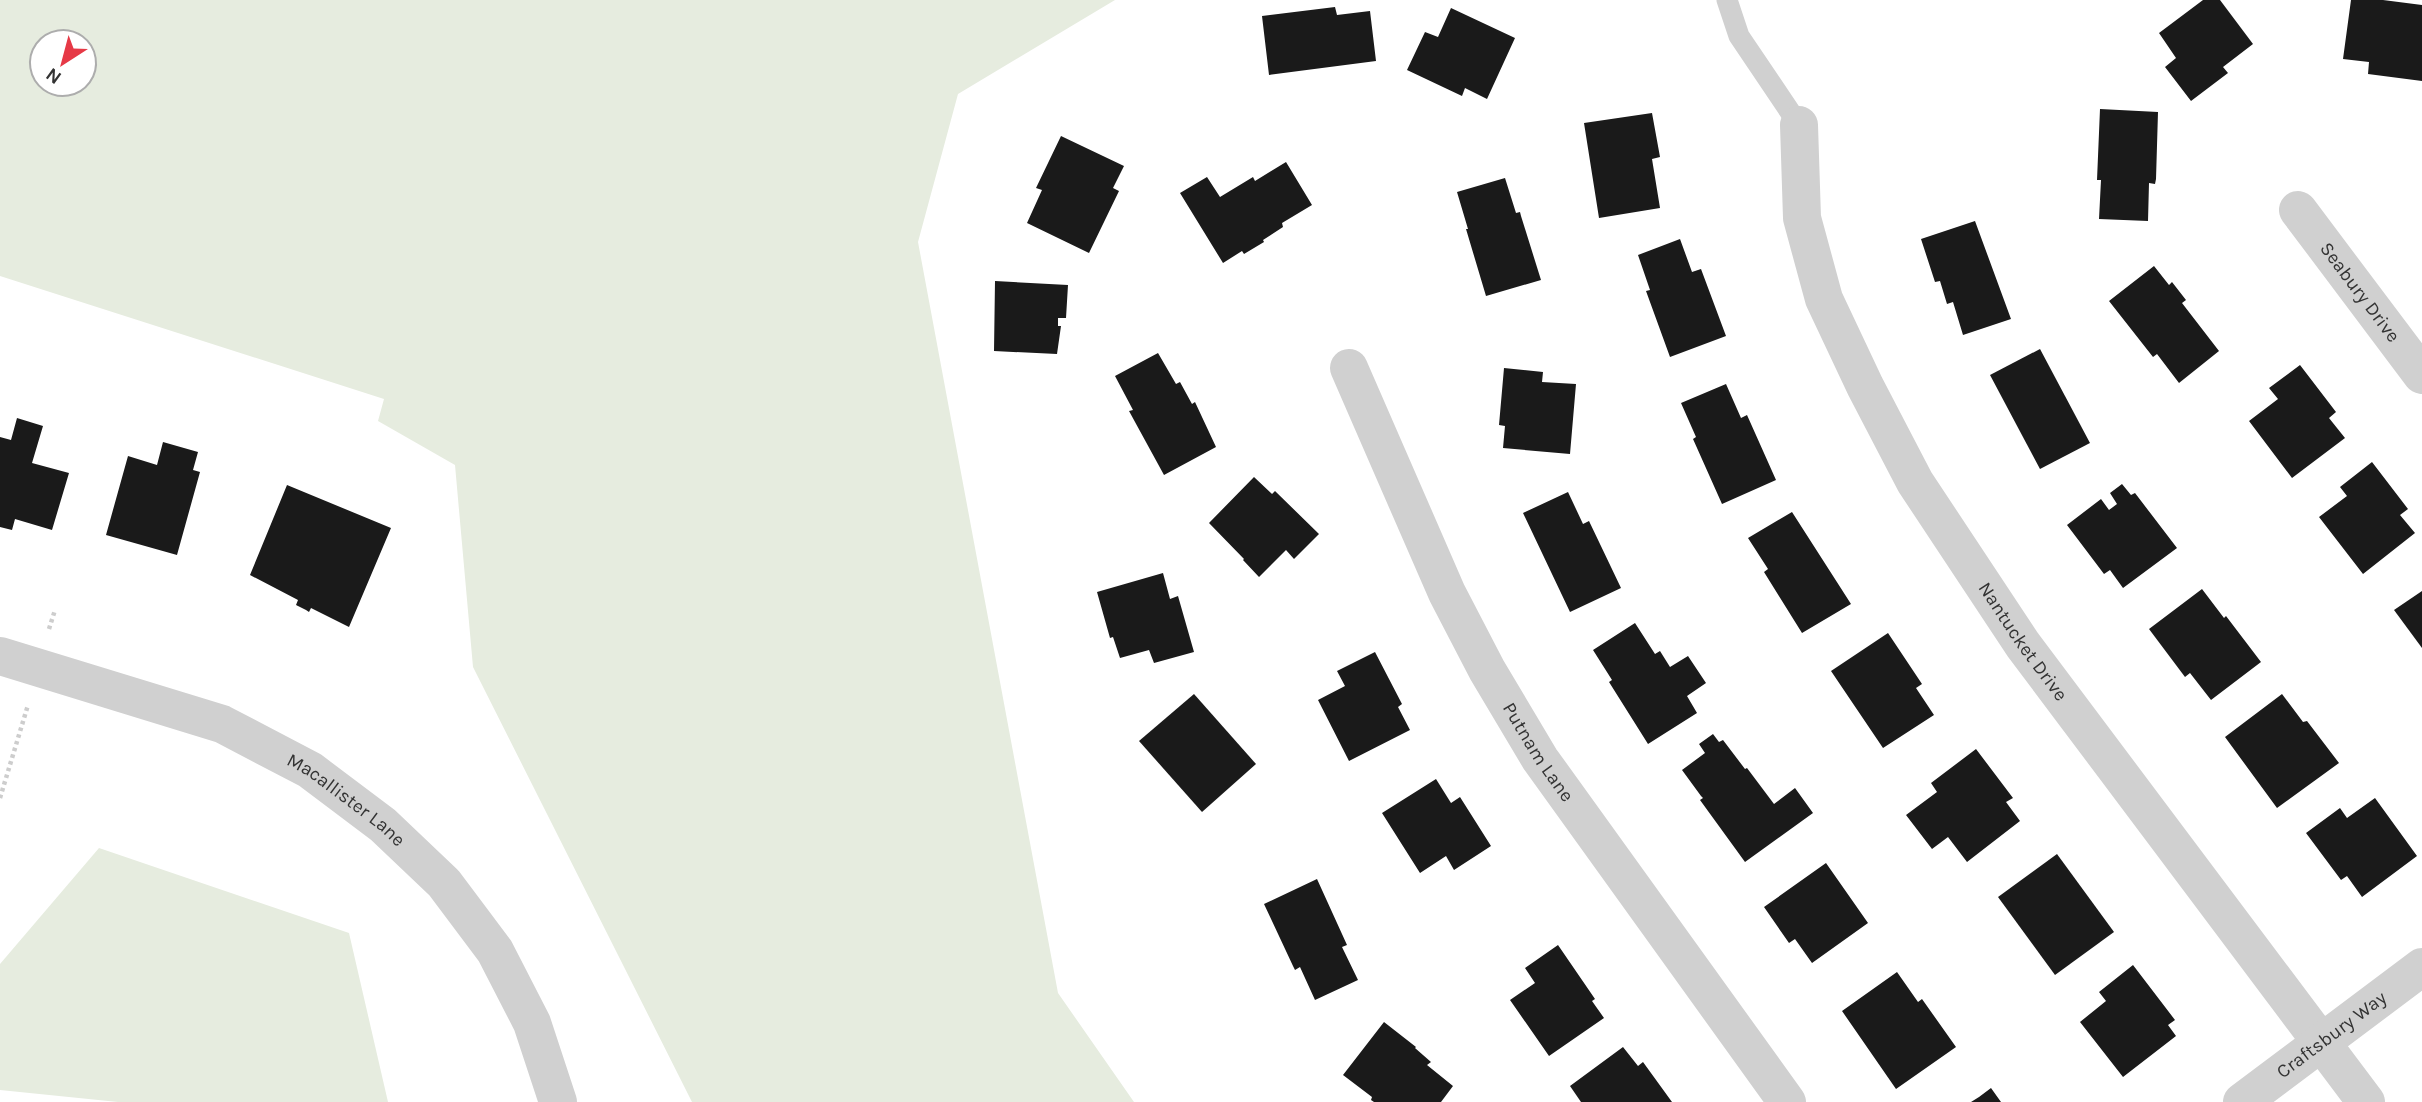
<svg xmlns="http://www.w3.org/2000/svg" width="2422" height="1102" viewBox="0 0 2422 1102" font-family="Karla,sans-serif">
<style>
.green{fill:#e6ecdf;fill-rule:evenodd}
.building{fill:#1a1a1a}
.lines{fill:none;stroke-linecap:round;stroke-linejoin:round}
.path{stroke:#cdcdcd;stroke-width:4.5;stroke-dasharray:3.5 3.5;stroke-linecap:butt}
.service{stroke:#d0d0d0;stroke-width:21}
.minor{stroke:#d0d0d0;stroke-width:38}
.labels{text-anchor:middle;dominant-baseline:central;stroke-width:7;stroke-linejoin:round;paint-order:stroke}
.street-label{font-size:19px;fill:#333;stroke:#fff}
</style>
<rect width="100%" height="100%" fill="#fff"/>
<g class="green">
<path d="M0,0h1115l-157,94 -40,148 140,751 76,109h-442l-219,-435 -18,-202 -77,-44 6,-22 -384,-123zM42,42h42v42h-42z"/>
<path d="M99,848l250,85 39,169h-270l-118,-12v-126z"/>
</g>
<g class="building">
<path d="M2203,0h17l33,44 -30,23 5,6 -37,28 -26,-34 11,-9 -17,-25z"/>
<path d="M2351,0h32l39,5v76l-54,-7 1,-12 -26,-3z"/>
<path d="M1335,7l2,8 33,-4 6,50 -107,14 -7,-59z"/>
<path d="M1451,8l64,30 -28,61 -22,-11 -3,8 -55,-26 18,-38 13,5z"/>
<path d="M2100,109l58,3 -2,67 -1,5 -6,-1 -1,38 -49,-2 2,-39h-4z"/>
<path d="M1652,113l8,44 -8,2 8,49 -61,10 -15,-95z"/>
<path d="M1061,136l63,30 -11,22 6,3 -30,62 -62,-30 15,-33 -6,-2z"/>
<path d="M1286,162l26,43 -30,18 1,4 -20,13 1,2 -20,12 -2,-3 -19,12 -43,-70 27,-16 13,20 33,-20 2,4z"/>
<path d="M1505,178l11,35 4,-1 1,4 20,64 -55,16 -20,-67h2l-11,-37z"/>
<path d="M1975,221l36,98 -48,16 -10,-33 -6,2 -7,-23 -5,1 -14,-43z"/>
<path d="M1680,239l12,33 9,-3 25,67 -56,21 -24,-66 4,-1 -12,-35z"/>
<path d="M2154,266l15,19 3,-3 14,18 -4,3 37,48 -40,32 -22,-29 -4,3 -44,-56z"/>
<path d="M995,281l73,4 -2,33h-8v8h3l-4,28 -63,-3z"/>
<path d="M2040,349l50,94 -50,26 -50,-94z"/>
<path d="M1158,353l18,31 4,-2 12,22 3,-2 21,45 -52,28 -35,-64 4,-1 -18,-34z"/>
<path d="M2300,365l36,47 -7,6 16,20 -53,40 -43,-57 29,-22 -9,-11z"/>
<path d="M1504,368l39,4 -1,10 34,2 -6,70 -67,-6 2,-22 -6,-1z"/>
<path d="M1726,384l15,34 6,-3 29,65 -54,24 -29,-65 3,-2 -15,-34z"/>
<path d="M17,418l26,8 -11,37 37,10 -17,57 -37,-11 -3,11 -12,-3v-90l11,3z"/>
<path d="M163,442l35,10 -5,18 7,2 -23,83 -71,-20 22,-79 29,9z"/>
<path d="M2372,462l36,47 -8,6 15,18 -52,41 -44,-57 28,-21 -7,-9z"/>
<path d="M1254,477l18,17 3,-3 44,43 -25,25 -8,-9 -27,27 -16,-17 1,-1 -35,-36z"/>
<path d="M2122,484l9,11 4,-2 42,55 -54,40 -13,-18 -6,4 -37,-49 34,-26 8,11 8,-6 -7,-11z"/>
<path d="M287,485l104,43 -42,99 -38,-19 -2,4 -3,-2 -10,-5 2,-5 -48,-25z"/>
<path d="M1568,492l15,32 6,-3 32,67 -51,24 -47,-99z"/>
<path d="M1792,512l59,92 -49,29 -38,-61 4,-3 -20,-31z"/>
<path d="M1163,573l7,26 8,-3 16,56 -40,11 -5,-13 -29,8 -7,-21 -3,1 -13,-46z"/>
<path d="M2202,589l22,29 2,-2 35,46 -50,38 -21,-27 -5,4 -36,-48z"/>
<path d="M2422,591v57l-28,-38z"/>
<path d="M1635,623l20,31 5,-3 10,16 18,-11 18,27 -19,13 10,17 -49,31 -39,-62 3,-2 -19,-30z"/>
<path d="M1888,633l34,51 -6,4 18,27 -51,33 -52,-77z"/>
<path d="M1375,652l27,52 -4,3 12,23 -61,31 -31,-61 27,-14 -8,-15z"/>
<path d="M1194,694l62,70 -54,48 -63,-71z"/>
<path d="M2282,694l21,28 4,-1 32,42 -62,45 -52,-71z"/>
<path d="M1713,734l6,8 4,-2 22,29 2,-1 27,36 21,-16 18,25 -68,49 -45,-62 3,-2 -2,-2 -19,-26 23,-17 -6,-9z"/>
<path d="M1976,749l37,49 -7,4 14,19 -53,41 -19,-25 -16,12 -26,-34 31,-23 -6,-9z"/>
<path d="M1436,779l15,24 9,-6 31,49 -37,24 -8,-14 -26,17 -38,-60z"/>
<path d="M2375,798l42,58 -55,41 -15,-21 -6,4 -35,-47 34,-25 7,10z"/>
<path d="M2057,854l57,78 -59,43 -57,-78z"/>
<path d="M1826,863l42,60 -56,40 -17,-24 -6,4 -25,-36z"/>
<path d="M1317,879l30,66 -5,2 16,33 -43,20 -15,-33 -5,3 -2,-4 -29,-62z"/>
<path d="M1558,945l37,54 -3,2 12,17 -55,38 -39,-56 25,-17 -10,-15z"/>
<path d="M2133,965l42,55 -7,5 8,11 -53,41 -43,-55 26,-21 -7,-9z"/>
<path d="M1897,972l21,30 4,-3 34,48 -60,42 -54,-78z"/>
<path d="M1384,1022l32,25 -1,1 16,14 -4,3 26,21 -12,16h-67l-3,-2 1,-3 -29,-22z"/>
<path d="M1623,1047l15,19 5,-4 29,40h-91l-11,-16z"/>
<path d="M1991,1088l10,14h-30l8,-5z"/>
</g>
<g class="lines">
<g class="path">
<path d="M49,629l6,-19"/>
<path d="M0,798l28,-93"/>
</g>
<path class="service" d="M1727,0l12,36 60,89"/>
<g class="minor">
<path id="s1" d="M1799,125l3,93 22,81 41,87 50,96 108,163 343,457"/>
<path id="s2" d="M2298,210l124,165"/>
<path id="s3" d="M1349,368l98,225 40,77 53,89 247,343"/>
<path id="s4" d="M0,656l222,68 88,46 73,55 61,58 51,68 37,72 26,79"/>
<path id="s5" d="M2242,1102l180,-135"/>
</g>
</g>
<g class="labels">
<g class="street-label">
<text stroke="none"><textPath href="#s2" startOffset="103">Seabury Drive</textPath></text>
<text stroke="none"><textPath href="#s1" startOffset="574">Nantucket Drive</textPath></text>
<text stroke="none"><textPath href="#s3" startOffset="429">Putnam Lane</textPath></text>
<text stroke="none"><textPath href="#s4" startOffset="378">Macallister Lane</textPath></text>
<text stroke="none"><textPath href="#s5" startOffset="112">Craftsbury Way</textPath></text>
</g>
</g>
<g transform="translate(63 63) rotate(216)"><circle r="33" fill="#ffffff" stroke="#adadad" stroke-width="2"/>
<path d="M0-5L12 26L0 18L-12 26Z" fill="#e63946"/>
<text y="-10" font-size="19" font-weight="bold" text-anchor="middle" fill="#333333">N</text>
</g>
</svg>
